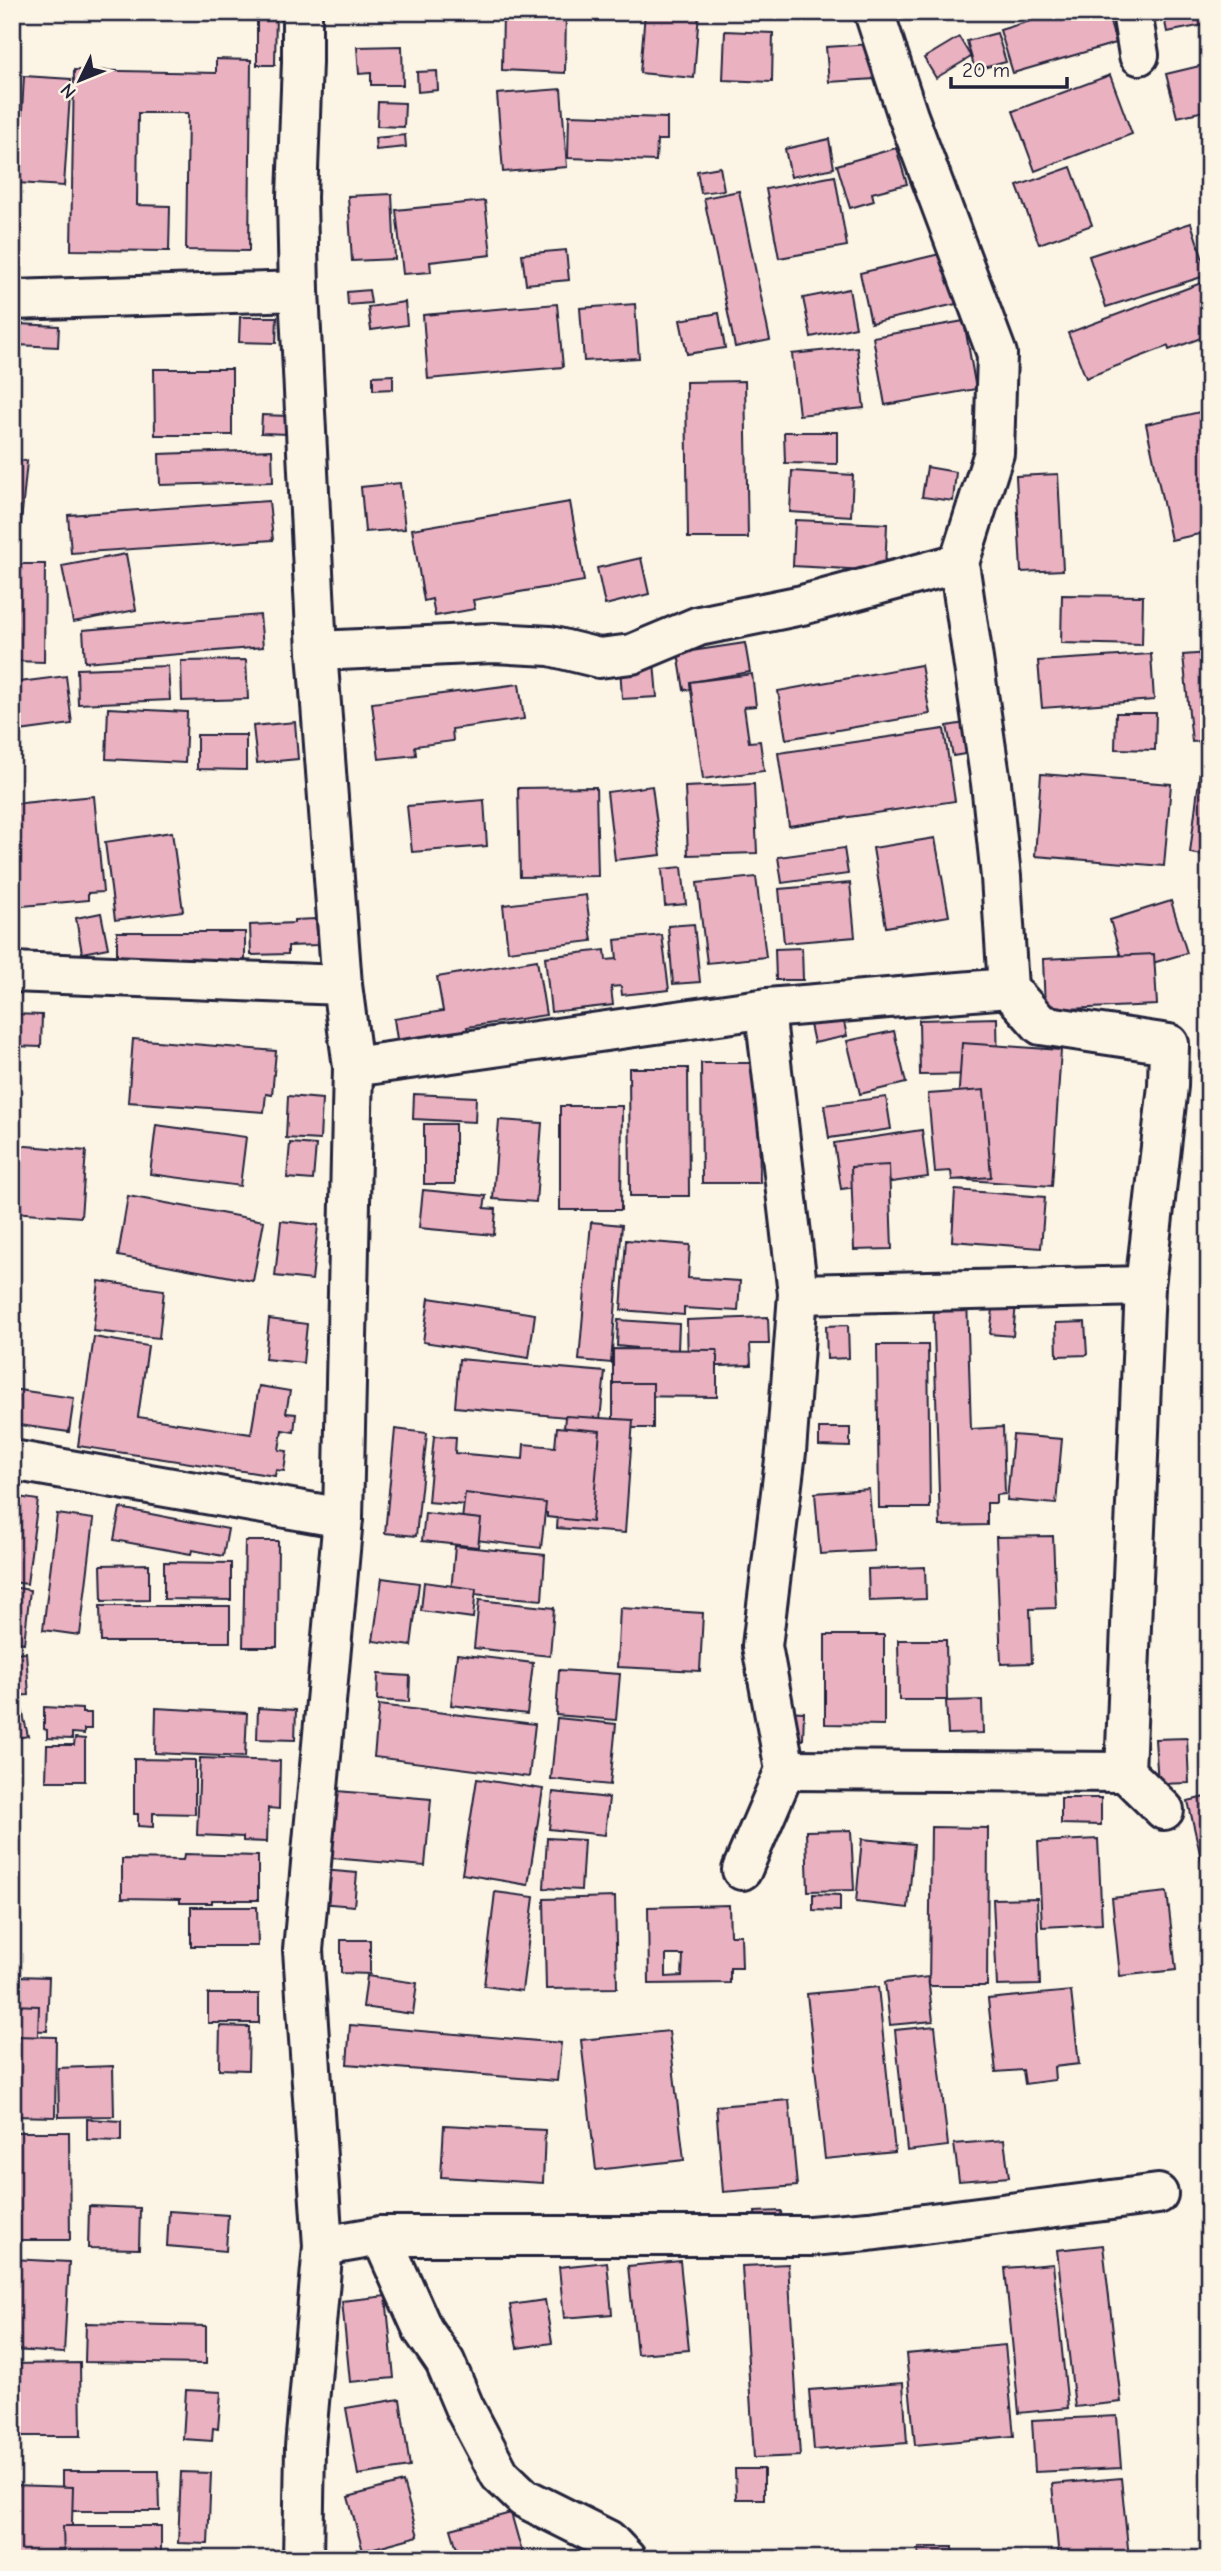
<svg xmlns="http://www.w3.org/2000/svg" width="1221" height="2571" viewBox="0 0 1221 2571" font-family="'Comic Neue',sans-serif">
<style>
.building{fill:#eab1c1;stroke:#22223b;stroke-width:2;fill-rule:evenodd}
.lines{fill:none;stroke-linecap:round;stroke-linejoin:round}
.street-casing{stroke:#22223b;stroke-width:44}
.street{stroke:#fcf5e5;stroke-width:38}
</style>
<rect width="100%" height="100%" fill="#fcf5e5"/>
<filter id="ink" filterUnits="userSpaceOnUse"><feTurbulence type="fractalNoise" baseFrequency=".0143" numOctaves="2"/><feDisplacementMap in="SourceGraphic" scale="14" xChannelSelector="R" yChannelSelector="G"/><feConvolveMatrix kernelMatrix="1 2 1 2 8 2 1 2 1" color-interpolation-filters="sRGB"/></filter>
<g filter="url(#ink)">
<g class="building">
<path d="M257,12h19l-1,53h-18z"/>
<path d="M503,12h63l-1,61 -63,-3z"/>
<path d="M645,12h54l-5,66 -54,-5z"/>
<path d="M1060,12h47l9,31 -103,30 -13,-43z"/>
<path d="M1163,12h46v12l-42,8z"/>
<path d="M725,31l48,2 -1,49 -49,-2z"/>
<path d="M997,33l9,29 -31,8 -8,-29z"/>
<path d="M959,37l12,20 -35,21 -12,-20z"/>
<path d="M872,44l3,35 -46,3 -3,-35z"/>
<path d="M402,46l1,39h-32v-12l-12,1 -2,-27z"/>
<path d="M216,59l35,1 -2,191 -63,-1 2,-137h-50l-1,92 33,1 -1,45 -98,-1 3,-180 142,3z"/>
<path d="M1208,64l1,46 -32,7 -11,-43z"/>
<path d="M437,71l1,19 -20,2 -1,-20z"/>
<path d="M1110,75l22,59 -97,37 -22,-60z"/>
<path d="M24,76l47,3 -7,107 -46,-3z"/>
<path d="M561,89l6,78 -64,5 -6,-78z"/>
<path d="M378,102l27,1 -1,24 -27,-1z"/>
<path d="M569,115l98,3v22h-10l-1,21 -88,-3z"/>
<path d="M405,135l1,12 -30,3 -1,-12z"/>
<path d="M12,137h6l-4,93h-2z"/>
<path d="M829,139l5,29 -43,9 -6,-28z"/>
<path d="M896,148l11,36 -35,9 2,8 -24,7 -13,-43z"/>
<path d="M720,167l4,23 -23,3 -4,-22z"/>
<path d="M1071,167l21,58 -53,19 -22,-58z"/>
<path d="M835,176l12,70 -68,12 -13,-69z"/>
<path d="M739,191l31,149 -35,7 -31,-149z"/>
<path d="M392,194l3,65 -43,2 -4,-65z"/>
<path d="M485,201l6,54 -61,7 1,10 -28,2 -7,-64z"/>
<path d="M1191,223l17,52 -102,32 -17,-51z"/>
<path d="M566,250l3,30 -43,4 -4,-30z"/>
<path d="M944,253l12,51 -85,19 -11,-50z"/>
<path d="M1209,280v55l-40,15 -1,-4 -82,32 -18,-45z"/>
<path d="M849,289l7,38 -45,10 -8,-39z"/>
<path d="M369,290l2,13 -23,2 -1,-13z"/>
<path d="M405,302l2,23 -36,5 -3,-23z"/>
<path d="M557,304l6,63 -135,12 -5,-64z"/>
<path d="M635,304l4,54 -55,3 -4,-53z"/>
<path d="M719,313l6,35 -38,6 -7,-34z"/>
<path d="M240,317h37l-1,26 -37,-1z"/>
<path d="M964,321l12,68 -91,16 -12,-68z"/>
<path d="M18,324l41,2 -1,21 -41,-2z"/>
<path d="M857,347l7,61 -65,7 -7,-61z"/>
<path d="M154,369h78v66h-77z"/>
<path d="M393,375v14l-20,1v-14z"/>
<path d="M745,381l3,157h-60l-2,-156z"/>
<path d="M1209,410v122l-38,8 -25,-116z"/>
<path d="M262,415l26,1v18l-27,-1z"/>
<path d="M784,432h53v32l-52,-1z"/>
<path d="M272,450l1,32 -113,3 -1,-31z"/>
<path d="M12,460l15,1 -9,93 -6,-1z"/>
<path d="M927,467l29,5 -3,29 -31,-4z"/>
<path d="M792,471l61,4 -2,41 -61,-4z"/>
<path d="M1058,474l5,96 -42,2 -5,-96z"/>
<path d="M400,483l5,46 -40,3 -4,-45z"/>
<path d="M269,501l4,39 -202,13 -3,-38z"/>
<path d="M570,502l14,79 -111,19 2,9 -40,7 -3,-17 -8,2 -12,-72z"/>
<path d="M795,520l92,4 -2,47 -92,-5z"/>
<path d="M126,554l10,56 -63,12 -11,-56z"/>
<path d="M641,558l8,36 -44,11 -8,-37z"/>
<path d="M12,564h33l-1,98 -32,-1z"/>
<path d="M1062,595l81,1 -1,49 -81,-2z"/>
<path d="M260,615l3,32 -178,15 -2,-32z"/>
<path d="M745,643l5,29 -60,10 1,7 -7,1 -6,-37z"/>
<path d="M1209,653v87l-17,2 -9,-87z"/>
<path d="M1151,654l3,46 -112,8 -4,-47z"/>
<path d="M246,660l2,39 -66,2 -1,-40z"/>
<path d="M654,662l3,35 -35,2 -2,-35z"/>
<path d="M921,665l9,49 -144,25 -8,-48z"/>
<path d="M168,666l2,34 -92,4 -1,-35z"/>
<path d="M752,674l4,32 -12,1 5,35 11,-1 4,30 -61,8 -13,-97z"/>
<path d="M66,676l6,48 -60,8v-49z"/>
<path d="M519,684l5,35 -72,10 1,12 -38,5 1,9 -37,4 -7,-56z"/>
<path d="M108,708l79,4 -2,51 -79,-4z"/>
<path d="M1116,713h40l-1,37 -40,-1z"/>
<path d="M295,722l3,37 -41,4 -4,-37z"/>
<path d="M965,723l6,30 -18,3 -6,-30z"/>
<path d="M944,729l11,72 -166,25 -11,-73z"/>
<path d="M197,735h49v35l-49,-1z"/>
<path d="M1201,763l8,1v92l-19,-3z"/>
<path d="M1041,774l130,10 -7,82 -129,-10z"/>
<path d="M754,784l3,69 -69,2 -3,-68z"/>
<path d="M652,786l9,69 -46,5 -8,-68z"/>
<path d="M596,787l2,89 -78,1 -2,-89z"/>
<path d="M94,796l9,96 -15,1v7l-76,7v-103z"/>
<path d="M484,800l3,46 -75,6 -5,-46z"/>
<path d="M172,832l11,79 -68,9 -10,-78z"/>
<path d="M935,838l14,78 -63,11 -13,-79z"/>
<path d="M844,848l4,26 -66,9 -4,-26z"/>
<path d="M682,867l4,37 -21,2 -3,-37z"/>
<path d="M756,877l10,80 -59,6 -10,-80z"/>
<path d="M850,883l5,54 -71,6 -5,-54z"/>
<path d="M586,895l6,46 -84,10 -5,-46z"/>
<path d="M1171,901l16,52 -62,18 -15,-51z"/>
<path d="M101,913l7,35 -26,5 -6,-35z"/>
<path d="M316,919l2,26 -30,1v8l-37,1 -1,-30 44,-2v-3z"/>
<path d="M694,924l6,58 -27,2 -5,-58z"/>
<path d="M117,932h128v36l-128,-5z"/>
<path d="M662,935l7,55 -47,5 -1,-9 -10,1 2,18 -62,7 -6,-55 60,-7 1,10 11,-1 -2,-19z"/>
<path d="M802,948l1,32h-27l-1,-31z"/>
<path d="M1154,954l3,51 -112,5 -2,-51z"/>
<path d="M537,960l9,55 -79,12 2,8 -71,11 -4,-27 49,-8 -6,-34z"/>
<path d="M842,1013l5,23 -33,7 -5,-23z"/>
<path d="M12,1014l30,1 -1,32 -29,-1z"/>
<path d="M997,1018l1,56 -78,1 -1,-55z"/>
<path d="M894,1031l12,52 -46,11 -13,-53z"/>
<path d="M133,1039l143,12 -4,44 -6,-1 -2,18 -136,-10z"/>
<path d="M962,1043l99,7 -9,136 -99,-7z"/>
<path d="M701,1063h57l2,120h-58z"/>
<path d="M629,1068h59l1,128h-59z"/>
<path d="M984,1090l7,87 -39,3 -1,-9 -16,1 -7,-78z"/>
<path d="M414,1094l62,3 -1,25 -62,-3z"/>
<path d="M288,1096l34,3 -2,41 -34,-2z"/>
<path d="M886,1097l5,32 -62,9 -5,-33z"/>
<path d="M560,1106h62l-1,104h-61z"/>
<path d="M499,1120l43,3 -6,79 -43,-3z"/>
<rect x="424" y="1124" width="31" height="60"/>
<path d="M156,1125l90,12 -6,49 -90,-12z"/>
<path d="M922,1130l6,47 -87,12 -7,-46z"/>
<path d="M290,1143l26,2 -3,35 -26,-2z"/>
<path d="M14,1145l72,6 -5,66 -69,-5z"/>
<path d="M889,1165l3,84 -38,1 -3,-83z"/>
<path d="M423,1190l63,6 -2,12 12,1 -2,26 -75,-7z"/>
<path d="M955,1190l90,7 -4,51 -89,-7z"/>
<path d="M128,1196l136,25 -11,60 -135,-25z"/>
<path d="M281,1221l37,4 -6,55 -37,-4z"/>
<path d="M591,1222l31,3 -11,138 -32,-3z"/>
<path d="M626,1240l64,5 -2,33 52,3 -2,30 -54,-3v7l-63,-5z"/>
<path d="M99,1281l65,9 -5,48 -66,-7z"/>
<path d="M933,1297h34l4,132 32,-2 2,67 -9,1v8h-9v22l-47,1z"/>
<path d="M429,1298l106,16 -6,44 -106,-16z"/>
<path d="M994,1301l22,2 -3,33 -23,-2z"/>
<path d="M768,1317l1,27h-19l1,21 -63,2 -1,-47z"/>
<path d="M269,1319l38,5 -4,39 -38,-4z"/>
<path d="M618,1320l61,4 -1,26 -20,-1v8l-23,-1 1,-8 -19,-2z"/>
<path d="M1085,1322l2,33 -30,1 -1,-33z"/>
<path d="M848,1325l1,33 -22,1 -1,-33z"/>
<path d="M94,1337l54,9 -10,71 113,17 8,-48 31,5 -4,22 10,1 -2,18 -12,-2 -3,20 8,1 -3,20 -8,-1 -1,6 -197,-30z"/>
<path d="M877,1345h51l2,163h-51z"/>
<path d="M613,1349l104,1v47l-104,-1z"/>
<path d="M459,1359l146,13 -5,48 -145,-13z"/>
<rect x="613" y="1383" width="40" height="45"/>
<path d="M12,1389l62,9 -5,34 -57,-8z"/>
<path d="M565,1416l68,4 -8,113 -68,-5z"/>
<path d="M557,1427l43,4 -8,91 -45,-5v-4l-35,-3 -1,8 -47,-4 1,-9 -37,-3 6,-66 22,1 -1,16 68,6 1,-15 31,3z"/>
<path d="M819,1428h31v19l-31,-1z"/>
<path d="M395,1429l32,4 -11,103 -31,-3z"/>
<path d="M1013,1435l49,4 -6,65 -49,-4z"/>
<path d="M869,1489l5,62 -54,3 -5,-61z"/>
<path d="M465,1493l81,10 -5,45 -81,-10z"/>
<path d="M12,1496l26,4 -11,84 -15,-2z"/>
<path d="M120,1508l108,21 -5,27 -31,-6 -1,4 -77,-14z"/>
<path d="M425,1513l56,6 -3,28 -56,-6z"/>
<path d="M57,1514l37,5 -14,116 -37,-5z"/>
<path d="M1053,1536l3,72 -26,1 2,54 -31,1 -5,-127z"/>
<path d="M245,1541h33l-1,106h-34z"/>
<path d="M455,1546l90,9 -3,45 -91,-8z"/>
<path d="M164,1562l67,1v37l-67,-1z"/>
<path d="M149,1564v36l-47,1 -1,-36z"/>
<path d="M925,1567l1,32 -57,2 -1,-32z"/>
<path d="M382,1578l37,5 -8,63 -38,-5z"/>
<path d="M424,1582l52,7 -3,29 -52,-7z"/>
<path d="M12,1587l18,3 -6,53 -12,-2z"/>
<path d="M479,1600l75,8 -4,48 -76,-8z"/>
<path d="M100,1606h130v36h-129z"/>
<path d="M620,1608l83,5 -3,58 -83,-4z"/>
<path d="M825,1635h59v90l-59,-1z"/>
<path d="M898,1640h48l1,60h-48z"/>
<path d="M26,1652l3,43 -17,1v-43z"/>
<path d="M457,1654l76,9 -6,51 -76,-9z"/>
<path d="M559,1670l61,4 -4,46 -60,-5z"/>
<path d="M378,1674l32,2 -1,26 -32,-2z"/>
<path d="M982,1700l1,33 -35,1 -2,-33z"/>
<path d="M20,1701l8,35 -16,3v-36z"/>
<path d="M379,1705l156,19 -6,53 -155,-20z"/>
<path d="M44,1707l38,2v4h9v16h-7v5l-12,-1v6l-25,-1v-8l-3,-1z"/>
<path d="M156,1708l91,5 -2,44 -90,-4z"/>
<path d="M258,1708l38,2 -1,30 -38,-1z"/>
<path d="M783,1711l21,1 -1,28 -22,-2z"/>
<path d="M557,1718l59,6 -6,61 -59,-6z"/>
<path d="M75,1738l10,1v42h-39l1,-36h27z"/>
<path d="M1187,1738l2,45 -31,1 -3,-45z"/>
<path d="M200,1758l80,3 -1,48 -11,-1 -1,34 -24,-1v-4l-46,-2z"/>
<path d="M134,1759l61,1v54l-42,-1v14l-15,-1v-12h-4z"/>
<path d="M477,1779l66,10 -15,96 -66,-11z"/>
<path d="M325,1790l106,9 -6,67 -105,-9z"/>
<path d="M553,1792l56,6 -4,37 -56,-6z"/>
<path d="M1209,1796v64l-7,2 -14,-61z"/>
<path d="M1061,1798h40v27l-40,-1z"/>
<path d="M931,1827l57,1 -1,158h-58z"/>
<path d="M851,1830l3,60 -46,1 -2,-60z"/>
<path d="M547,1838l37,2 -3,50 -37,-2z"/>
<path d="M862,1839l52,5 -6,64 -52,-6z"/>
<path d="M1098,1839l4,85 -60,3 -4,-85z"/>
<path d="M184,1854l74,2v44h-46v3h-32v-4l-58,-1v-39l61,1z"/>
<path d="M322,1870l35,3 -3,33 -35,-3z"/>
<path d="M495,1892l39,5 -12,94 -38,-5z"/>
<path d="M1167,1892l9,78 -56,6 -8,-78z"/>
<path d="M813,1894l27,1v16l-27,-1z"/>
<path d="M615,1897l2,91 -71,1 -2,-90z"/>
<path d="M1037,1898l3,87 -43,1 -4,-87z"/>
<path d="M729,1905l1,30h11l1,33h-12v15l-81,1 -1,-77zM666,1955h17l-1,21 -16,1z"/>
<path d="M191,1907h66l1,39h-67z"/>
<path d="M341,1940h29v34l-29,-1z"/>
<path d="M18,1976l31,1 -2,54 -30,-1z"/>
<path d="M367,1976l50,7 -4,31 -50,-7z"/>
<path d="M928,1977l5,44 -43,4 -5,-43z"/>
<path d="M878,1987l17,165 -70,7 -18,-165z"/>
<path d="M1071,1991l8,73 -25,3 1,13 -30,4 -2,-14 -27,2 -8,-73z"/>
<rect x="208" y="1994" width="51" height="29"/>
<path d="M12,2005l27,1 -2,58 -25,-1z"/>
<path d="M350,2025l211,18 -4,38 -210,-17z"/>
<path d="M220,2026l29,1 -1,43 -29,-1z"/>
<path d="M935,2026l13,120 -41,5 -12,-121z"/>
<path d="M669,2031l15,129 -88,10 -15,-130z"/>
<path d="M12,2036l44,1 -1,80 -43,-1z"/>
<path d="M113,2066l1,50 -55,1 -1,-49z"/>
<path d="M789,2100l8,86 -74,6 -7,-86z"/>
<path d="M87,2119l34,2v20l-34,-1z"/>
<path d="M444,2125l101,5 -2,53 -102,-6z"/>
<path d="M14,2132h55l1,108h-55z"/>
<path d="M1004,2140l5,37 -50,4 -5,-37z"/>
<path d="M89,2206l51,2 -1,41 -51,-1z"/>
<path d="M169,2211l59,4 -2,36 -59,-5z"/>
<path d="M781,2211l1,12 -26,2 -1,-13z"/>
<path d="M1103,2245l18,157 -46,5 -18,-157z"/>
<path d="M12,2259l57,3 -5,91 -52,-3z"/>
<path d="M680,2261l9,89 -52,4 -9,-88z"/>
<path d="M607,2262l5,52 -48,4 -5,-51z"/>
<path d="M788,2264l12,192 -46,2 -12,-192z"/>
<path d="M1053,2264l15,144 -49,5 -14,-145z"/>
<path d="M386,2296l8,82 -44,4 -8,-81z"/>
<path d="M545,2300l7,43 -35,5 -7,-43z"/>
<path d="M86,2323l120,3v38l-121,-2z"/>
<path d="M1005,2345l9,91 -99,9 -9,-91z"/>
<path d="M80,2363l1,73h-69v-72z"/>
<path d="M903,2383l4,60 -93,7 -5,-60z"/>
<path d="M186,2390l35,2 -3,37 -5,-1 -1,13 -29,-2z"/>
<path d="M400,2399l10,68 -52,8 -12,-67z"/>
<path d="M1117,2416l4,52 -86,4 -3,-52z"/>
<path d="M735,2469h29v30h-28z"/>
<path d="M62,2471h97l1,40h-98z"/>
<path d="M181,2472l30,1 -3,71 -30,-1z"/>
<path d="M1121,2478l8,80 -70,1 -7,-75z"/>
<path d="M403,2482l15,54 -55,15 -15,-54z"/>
<path d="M12,2485l61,2 -2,72h-59z"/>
<path d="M511,2513l13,46h-64l-9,-30z"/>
<path d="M63,2526h98v33h-97z"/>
<path d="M919,2547h34v12h-35z"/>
</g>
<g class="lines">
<g class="street-casing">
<g id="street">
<path d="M302,12v50l-5,135 2,94 18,360 25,334 11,82 -10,451 -40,432 20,296 -18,201 -2,112"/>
<path d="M874,12l34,104 89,238 -3,99 -35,110 32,220 10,94 7,111 33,37 128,19 -1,42 -23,200 -20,486 39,38"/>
<path d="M1132,12l7,43"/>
<path d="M12,300l287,-9"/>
<path d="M317,651l176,-8 57,3 49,12 33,-4 67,-28 103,-21 157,-42"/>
<path d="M12,972l330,13"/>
<path d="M353,1067l415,-59 240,-20"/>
<path d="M798,1294l347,-8"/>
<path d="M12,1460l331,58"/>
<path d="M785,1770l340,2"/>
<path d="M742,1870l43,-100 -23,-124 24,-194 12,-158 -31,-266 1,-20"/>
<path d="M381,2236h429l59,-5 289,-37"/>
<path d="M323,2246l58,-10 42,94 22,32 19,45 36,68 24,23 84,42 18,19"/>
</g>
</g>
<use href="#street" class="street"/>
</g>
</g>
<rect width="1221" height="2571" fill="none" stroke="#fcf5e5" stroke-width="42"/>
<rect x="21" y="21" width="1179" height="2529" fill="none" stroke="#22223b" stroke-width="2.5" filter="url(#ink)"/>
<g transform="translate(80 80) rotate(227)" stroke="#fcf5e5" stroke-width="5" paint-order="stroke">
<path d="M0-5L12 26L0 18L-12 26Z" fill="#22223b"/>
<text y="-10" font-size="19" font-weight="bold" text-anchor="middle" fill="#22223b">N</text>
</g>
<path d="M951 77v10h116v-10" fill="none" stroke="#22223b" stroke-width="3.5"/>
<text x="962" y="77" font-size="21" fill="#22223b" stroke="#fcf5e5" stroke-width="5" paint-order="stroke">20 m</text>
</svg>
